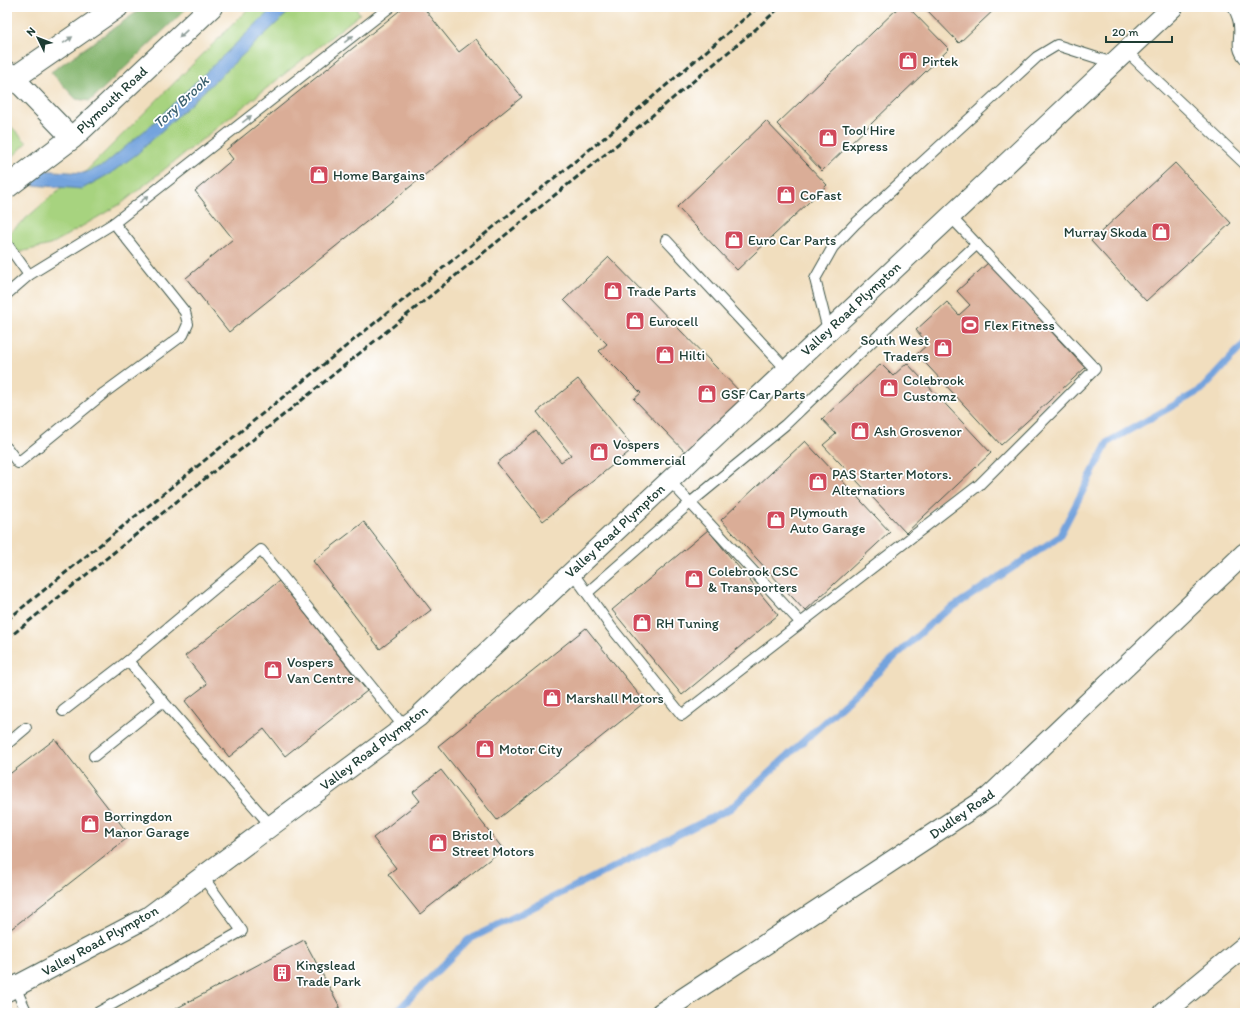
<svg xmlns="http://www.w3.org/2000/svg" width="1252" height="1020" viewBox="0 0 1252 1020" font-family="Itim,sans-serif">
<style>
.green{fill:#a7d37f;stroke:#63885a}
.forest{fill:#85b56e;stroke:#527951}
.water{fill:#73a3dd;stroke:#497088}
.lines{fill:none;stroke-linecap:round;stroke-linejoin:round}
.stream{stroke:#73a3dd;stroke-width:7}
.building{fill:#daad97}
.lane-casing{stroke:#3e5549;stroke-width:12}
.street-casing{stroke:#3e5549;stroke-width:22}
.secondary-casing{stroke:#3e5549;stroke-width:24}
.lane{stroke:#fff;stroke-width:10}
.street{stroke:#fff;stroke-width:20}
.secondary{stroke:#fff;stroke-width:22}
.rail{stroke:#1f3d34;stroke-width:3;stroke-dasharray:6 3;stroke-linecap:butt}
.oneway{fill:#8f9e9a}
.labels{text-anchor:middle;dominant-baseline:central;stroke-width:3.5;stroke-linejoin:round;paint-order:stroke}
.poi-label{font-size:14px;fill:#1f3d34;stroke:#fff;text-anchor:start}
.street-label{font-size:14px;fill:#1f3d34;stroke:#fff}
.water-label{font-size:15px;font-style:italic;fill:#3c616f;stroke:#fff}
</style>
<rect width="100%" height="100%" fill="#fff"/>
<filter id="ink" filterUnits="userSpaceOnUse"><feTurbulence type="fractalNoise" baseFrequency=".025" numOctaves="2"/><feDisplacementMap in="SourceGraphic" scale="8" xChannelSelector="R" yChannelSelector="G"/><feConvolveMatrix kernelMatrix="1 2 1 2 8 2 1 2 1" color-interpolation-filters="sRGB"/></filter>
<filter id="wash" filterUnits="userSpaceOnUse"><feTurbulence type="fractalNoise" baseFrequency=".012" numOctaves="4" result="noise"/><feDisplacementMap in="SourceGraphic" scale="16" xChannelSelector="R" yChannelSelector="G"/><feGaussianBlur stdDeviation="0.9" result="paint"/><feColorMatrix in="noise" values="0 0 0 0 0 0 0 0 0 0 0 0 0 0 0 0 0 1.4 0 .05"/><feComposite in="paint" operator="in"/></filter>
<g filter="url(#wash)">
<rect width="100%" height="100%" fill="#f1debe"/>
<g class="green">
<path d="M250,7h105l5,7 -238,189 -72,42 -43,10v-20l54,-47 23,-15z"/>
<path d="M7,122l20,21 -20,19z"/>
</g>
<path class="forest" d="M144,7h44l-98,94 -14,-2 -25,-27z"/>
<path class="water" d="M274,7h20l-157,147 -26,19 -29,16 -75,-6v-15l77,5 20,-8 46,-39z"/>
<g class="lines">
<path class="stream" d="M395,1013l73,-73 263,-132 207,-191 121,-80 49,-95 93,-52 44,-47"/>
</g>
<g id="blocks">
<g class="building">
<path d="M404,7h19l36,45 17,-13 46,58 -293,235 -43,-54 47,-39 -38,-48 38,-32 -7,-9z"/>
<path d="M899,7h9l41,42 -127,122 -45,-47z"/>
<path d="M924,7h73l-38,36z"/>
<path d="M766,121l61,64 -90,85 -60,-63z"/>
<path d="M1175,163l56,60 -85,78 -55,-60z"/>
<path d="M609,257l139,143 -58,57 -56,-58 7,-6 -42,-42 8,-7 -43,-44z"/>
<path d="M988,263l97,105 -84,77 -84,-91 11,-10 -12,-14 31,-28 12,13 11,-10 -13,-14z"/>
<path d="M907,363l84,90 -85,80 -83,-88 13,-11 -14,-15 59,-55 12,12z"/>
<path d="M578,379l56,69 -91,73 -46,-58 39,-32 25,31 10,-7 -34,-43z"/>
<path d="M805,441l85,91 -85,79 -84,-91z"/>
<path d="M364,522l67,88 -51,39 -67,-88z"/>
<path d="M708,530l70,85 -96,80 -70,-85z"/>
<path d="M279,581l88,110 -82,65 -21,-27 -35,28 -44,-56 22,-17 -22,-28z"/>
<path d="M586,628l59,74 -148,118 -59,-74z"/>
<path d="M55,739l75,97 -123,96v-156z"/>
<path d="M441,770l62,79 -83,65 -32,-40 8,-6 -23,-30 47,-37 -7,-9z"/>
<path d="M304,940l36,67 -12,6h-160z"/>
</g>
</g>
</g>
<g filter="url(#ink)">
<use href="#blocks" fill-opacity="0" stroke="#3e5549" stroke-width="1"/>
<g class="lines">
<g class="lane-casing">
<g id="lane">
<path d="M1233,7c3,6 6,12 6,18 2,14 -5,22 6,34"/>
<path d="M1126,51l119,113"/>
<path d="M666,240l121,130"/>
<path d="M7,244l22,31"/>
<path d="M7,294l22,-19 85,-52 276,-216"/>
<path d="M828,330l-13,-51 18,-32 22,-23 182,-167 20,-12 56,18"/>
<path d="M7,448l11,15 86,-70 79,-58 5,-11 -3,-12 -71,-89"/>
<path d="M669,480l132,143"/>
<path d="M572,572l39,55 71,88 297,-230 116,-116 -145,-153"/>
<path d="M587,593l103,-90 95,-78 100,-96 92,-85"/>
<path d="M128,661l143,165"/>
<path d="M63,711l65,-50 133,-111 143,177"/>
<path d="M7,744l19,-16"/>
<path d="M94,756l69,-55"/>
<path d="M7,976l8,11 12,26"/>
<path d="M97,1013l145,-82 -39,-54"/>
</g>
</g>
<g class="street-casing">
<g id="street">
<path d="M7,71l65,67"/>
<path d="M7,991l141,-74 270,-200 755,-710"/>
<path d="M661,1013l328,-216 256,-244"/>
<path d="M1164,1013l81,-67"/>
</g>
</g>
<g class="secondary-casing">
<g id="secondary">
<path d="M7,83l110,-76"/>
<path d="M7,187l65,-49 139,-131"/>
</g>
</g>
<use href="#lane" class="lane"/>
<use href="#street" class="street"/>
<use href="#secondary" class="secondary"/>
<g class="rail">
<path d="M7,620l608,-491 143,-122"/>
<path d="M7,639l617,-500 132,-110 24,-22"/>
</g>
</g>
<defs><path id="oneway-solid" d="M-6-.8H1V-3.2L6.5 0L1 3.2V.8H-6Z"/></defs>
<g class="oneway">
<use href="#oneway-solid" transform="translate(183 34) rotate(137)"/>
<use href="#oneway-solid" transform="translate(349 39) rotate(-38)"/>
<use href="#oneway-solid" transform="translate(68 40) rotate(-35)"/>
<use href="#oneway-solid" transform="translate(247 119) rotate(-38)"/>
<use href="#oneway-solid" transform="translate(144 199) rotate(-38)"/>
</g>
</g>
<defs>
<g id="shop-square" transform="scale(1)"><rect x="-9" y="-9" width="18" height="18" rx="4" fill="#d1495b" stroke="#fff"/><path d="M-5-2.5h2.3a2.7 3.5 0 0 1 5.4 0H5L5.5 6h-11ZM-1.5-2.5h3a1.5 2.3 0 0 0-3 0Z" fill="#fff"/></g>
<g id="stadium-square" transform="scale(1)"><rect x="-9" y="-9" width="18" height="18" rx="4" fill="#d1495b" stroke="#fff"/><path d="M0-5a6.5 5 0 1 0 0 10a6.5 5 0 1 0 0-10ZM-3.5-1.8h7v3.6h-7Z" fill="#fff"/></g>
<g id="building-square" transform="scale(1)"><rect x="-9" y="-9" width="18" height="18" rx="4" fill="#d1495b" stroke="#fff"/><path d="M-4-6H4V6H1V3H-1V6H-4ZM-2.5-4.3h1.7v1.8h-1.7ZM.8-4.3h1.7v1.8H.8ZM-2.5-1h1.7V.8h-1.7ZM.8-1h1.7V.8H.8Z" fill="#fff"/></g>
</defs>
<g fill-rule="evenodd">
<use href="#shop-square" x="908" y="61"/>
<use href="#shop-square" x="828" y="138"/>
<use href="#shop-square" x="319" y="175"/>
<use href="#shop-square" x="786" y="195"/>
<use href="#shop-square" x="1161" y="232"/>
<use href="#shop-square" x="734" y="240"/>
<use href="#shop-square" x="613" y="291"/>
<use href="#shop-square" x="635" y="321"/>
<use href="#stadium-square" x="970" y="325"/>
<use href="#shop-square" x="943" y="348"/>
<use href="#shop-square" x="665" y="355"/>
<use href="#shop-square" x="889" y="388"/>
<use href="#shop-square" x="707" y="394"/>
<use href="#shop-square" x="860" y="431"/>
<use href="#shop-square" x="599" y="452"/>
<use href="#shop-square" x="818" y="482"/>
<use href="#shop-square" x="776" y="520"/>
<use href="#shop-square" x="694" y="579"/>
<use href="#shop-square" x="642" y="623"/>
<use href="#shop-square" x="273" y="670"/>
<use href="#shop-square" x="552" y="698"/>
<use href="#shop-square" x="485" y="749"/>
<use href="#shop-square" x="90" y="824"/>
<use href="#shop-square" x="438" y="843"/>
<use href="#building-square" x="282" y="973"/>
</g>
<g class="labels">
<g class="poi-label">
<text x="922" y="61">Pirtek</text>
<text x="842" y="130">Tool Hire<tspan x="842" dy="16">Express</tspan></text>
<text x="333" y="175">Home Bargains</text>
<text x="800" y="195">CoFast</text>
<text x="1147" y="232" text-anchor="end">Murray Skoda</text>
<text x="748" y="240">Euro Car Parts</text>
<text x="627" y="291">Trade Parts</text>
<text x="649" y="321">Eurocell</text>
<text x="984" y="325">Flex Fitness</text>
<text x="929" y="340" text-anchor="end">South West<tspan x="929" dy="16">Traders</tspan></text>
<text x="679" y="355">Hilti</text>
<text x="903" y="380">Colebrook<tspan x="903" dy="16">Customz</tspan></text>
<text x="721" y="394">GSF Car Parts</text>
<text x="874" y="431">Ash Grosvenor</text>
<text x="613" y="444">Vospers<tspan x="613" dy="16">Commercial</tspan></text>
<text x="832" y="474">PAS Starter Motors.<tspan x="832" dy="16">Alternatiors</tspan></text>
<text x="790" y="512">Plymouth<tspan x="790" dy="16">Auto Garage</tspan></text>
<text x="708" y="571">Colebrook CSC<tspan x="708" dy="16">&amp; Transporters</tspan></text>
<text x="656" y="623">RH Tuning</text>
<text x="287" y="662">Vospers<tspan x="287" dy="16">Van Centre</tspan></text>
<text x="566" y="698">Marshall Motors</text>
<text x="499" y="749">Motor City</text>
<text x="104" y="816">Borringdon<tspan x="104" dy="16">Manor Garage</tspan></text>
<text x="452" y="835">Bristol<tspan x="452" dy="16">Street Motors</tspan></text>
<text x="296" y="965">Kingslead<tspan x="296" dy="16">Trade Park</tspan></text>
</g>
<g class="street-label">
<text transform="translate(112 100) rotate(-43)">Plymouth Road</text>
<text transform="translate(851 309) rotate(-43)">Valley Road Plympton</text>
<text transform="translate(615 531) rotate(-43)">Valley Road Plympton</text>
<text transform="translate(374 748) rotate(-37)">Valley Road Plympton</text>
<text transform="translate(962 814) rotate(-35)">Dudley Road</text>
<text transform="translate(100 941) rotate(-29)">Valley Road Plympton</text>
</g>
<g class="water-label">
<text transform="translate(181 102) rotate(-43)">Tory Brook</text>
</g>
</g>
<rect width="1252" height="1020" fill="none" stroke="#fff" stroke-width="24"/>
<g transform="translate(38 38) rotate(313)" stroke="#ffffff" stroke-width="3" paint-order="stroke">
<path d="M0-3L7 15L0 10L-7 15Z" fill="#1f3d34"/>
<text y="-6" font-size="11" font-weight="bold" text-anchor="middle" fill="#1f3d34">N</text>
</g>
<path d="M1106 36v6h66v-6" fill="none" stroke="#1f3d34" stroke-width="2"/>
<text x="1112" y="36" font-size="12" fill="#1f3d34" stroke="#ffffff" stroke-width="3" paint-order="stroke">20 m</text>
</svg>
